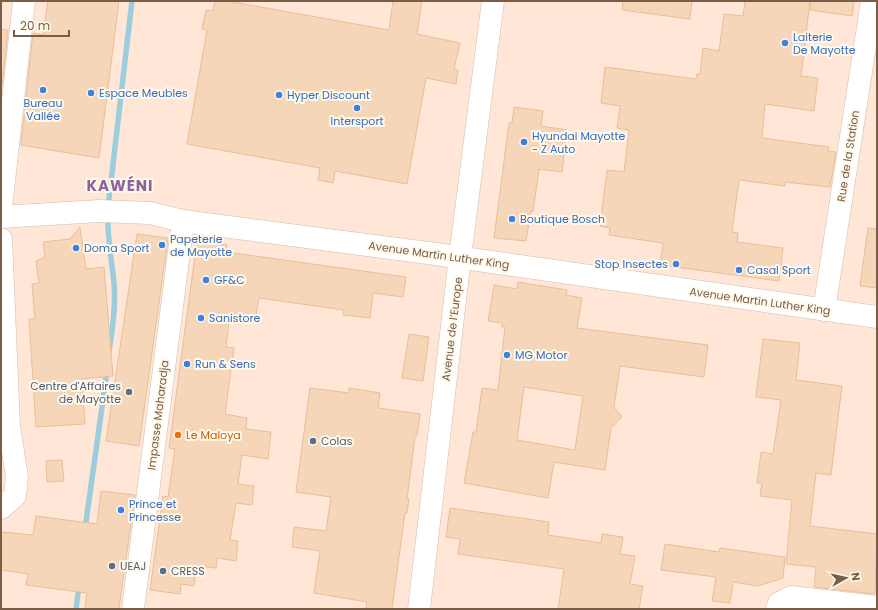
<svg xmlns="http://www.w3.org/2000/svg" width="878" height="610" viewBox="0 0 878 610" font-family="Poppins,sans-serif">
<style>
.commercial{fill:#ffe6d7}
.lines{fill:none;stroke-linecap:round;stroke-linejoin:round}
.stream{stroke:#9ccddc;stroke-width:5.5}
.building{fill:#f6d6b9;stroke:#eabe98;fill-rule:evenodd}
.minor-casing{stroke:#d0bea9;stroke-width:23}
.minor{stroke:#fff;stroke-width:22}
.shop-dot{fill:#3f7fe0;stroke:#fff9ec;stroke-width:1.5}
.service-dot{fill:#5c6f8a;stroke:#fff9ec;stroke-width:1.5}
.food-dot{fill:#e8710a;stroke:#fff9ec;stroke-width:1.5}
.labels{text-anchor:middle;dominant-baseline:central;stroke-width:4;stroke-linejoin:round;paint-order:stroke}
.shop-label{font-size:11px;fill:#366cbe;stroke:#fff9ec;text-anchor:start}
.street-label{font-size:11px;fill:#795d47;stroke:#fff9ec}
.service-label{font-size:11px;fill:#4e5e75;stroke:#fff9ec;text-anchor:start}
.food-label{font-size:11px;fill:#c56008;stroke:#fff9ec;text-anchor:start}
.district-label{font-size:15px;font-weight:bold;letter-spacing:1px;fill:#8e629d;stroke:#fff9ec}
</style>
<rect width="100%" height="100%" fill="#fef6e4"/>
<rect class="commercial" x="1" y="1" width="876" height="608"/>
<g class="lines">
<g class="stream">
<path d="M108,207l24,-206"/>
<path d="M108,216c-1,22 4,45 6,67 2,23 -1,45 -5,68"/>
<path d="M85,529l22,-158"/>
<path d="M76,609l3,-24"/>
</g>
</g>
<g class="building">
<path d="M48,1h71l-20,157 -78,-13 12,-112 10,2z"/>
<path d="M215,1h12l162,29 4,-29h29l-5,33 43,9 -6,26 4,1 -2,14 -30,-6 -19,106 -72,-13 -2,12 -15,-3 2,-12 -133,-24 20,-114 -5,-1 4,-19 7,1z"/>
<path d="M623,1h69l-2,18 -68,-9z"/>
<path d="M745,1h65l-9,75 17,2 -4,33 -49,-7 -3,34 67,9 -1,4 8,1 -6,35 -45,-5v4l-46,-6 -7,52 6,1 -1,9 46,6 -4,33 -119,-16 3,-22 -54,-8 1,-7 -10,-2 7,-56 17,2 5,-42 -12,-2 3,-22 -19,-3 4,-36 91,12 1,-5h3l3,-26 16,3 5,-37 19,2z"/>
<path d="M811,1h43l-2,15 -42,-6z"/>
<path d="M1,29l7,1 -7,65z"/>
<path d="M514,107l29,4 -2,15 26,4 -5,42 -23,-3 -6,43 -2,-1 -5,30 -32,-3 15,-115h3z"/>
<path d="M80,227l6,42 18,-2 9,109 -31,3 3,45 -49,3 -7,-108h6l-3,-35 7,-1 -3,-22 9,-4 -2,-15 27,-3z"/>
<path d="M868,228l9,1v59l-17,-2z"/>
<path d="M137,234l31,4 -29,208 -33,-5z"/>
<path d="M197,241l30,4 -1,7 180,25 -3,20 -30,-4 -3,25 -27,-3 1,-5 -85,-12 -3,18 -26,-3 -4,34 8,1 -9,66 22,4 -1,11 25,3 -3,27 -26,-4 -4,29 16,2 -2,19 -16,-2 -6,37 8,1 -2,20 -19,-3 -1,10 -19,-2 -3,20 -13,-2 -1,10 -30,-4 13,-94 5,1 7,-48 -6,-1z"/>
<path d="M518,282l49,8 -1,5 16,3 -5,30 131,17 -4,32 -84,-11 -6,41 8,10 -11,11 -6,42 -51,-8 -6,36 -84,-15 9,-51h3l6,-44 16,2 7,-63h-3v-4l-14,-2 6,-36 23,4zM524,387l59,9 -8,54 -58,-10z"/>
<path d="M409,334l20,3 -6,44 -21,-3z"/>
<path d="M763,339l37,4 -4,37 46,6 -11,89 -15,-2 -6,53 67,8 -2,60 -61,-7 2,-20 -30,-3 6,-64 -32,-4 2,-12 -5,-1 4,-31 12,2 8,-54 -25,-3z"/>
<path d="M310,388l39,5v-5l31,5 -2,15 42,6 -3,22h-2l-8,63h2l-2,14h-2l-13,96h-26l1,-7 -53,-9 6,-42 -28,-4 2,-20 32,4 5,-34 -35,-5z"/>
<path d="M62,460l2,21 -17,1 -1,-21z"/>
<path d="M101,491l34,4 -16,114h-34l2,-16 -61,-8 2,-11 -27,-4v-38l32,3 3,-19 61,8z"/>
<path d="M450,508l99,14 -1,13 53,8 1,-9 21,3 -3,17 15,2 -5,28 13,2 -4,23h-81l6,-40 -106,-15 2,-15 -14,-2z"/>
<path d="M665,544l54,8 1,-4 65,9 -2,21 -25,8 -25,-4 -3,21 -18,-2 4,-24 -55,-7z"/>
</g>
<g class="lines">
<g class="minor-casing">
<g id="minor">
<path d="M1,208l23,-207"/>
<path d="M1,217l98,-6 51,2 33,8 253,33 441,63"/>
<path d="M1,239l8,187 8,51 -2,19 -14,12"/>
<path d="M824,310l48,-309"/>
<path d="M133,609l50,-388"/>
<path d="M419,609l41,-352 33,-256"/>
<path d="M777,609l2,-6 12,-6 86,10"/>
</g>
</g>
<use href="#minor" class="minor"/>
</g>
<g class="shop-dot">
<circle cx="785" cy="43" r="4"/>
<circle cx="43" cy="90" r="4"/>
<circle cx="91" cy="93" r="4"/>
<circle cx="279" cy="95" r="4"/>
<circle cx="357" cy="108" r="4"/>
<circle cx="524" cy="142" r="4"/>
<circle cx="512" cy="219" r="4"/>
<circle cx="162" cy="245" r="4"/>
<circle cx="76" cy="248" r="4"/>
<circle cx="676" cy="264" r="4"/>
<circle cx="739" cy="270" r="4"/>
<circle cx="206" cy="280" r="4"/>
<circle cx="201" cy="318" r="4"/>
<circle cx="507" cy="355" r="4"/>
<circle cx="187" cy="364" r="4"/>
<circle cx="121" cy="510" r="4"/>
</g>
<g class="service-dot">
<circle cx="129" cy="392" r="4"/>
<circle cx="313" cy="441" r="4"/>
<circle cx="112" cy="566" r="4"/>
<circle cx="163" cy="571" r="4"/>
</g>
<circle class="food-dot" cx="178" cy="435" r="4"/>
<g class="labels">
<g class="shop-label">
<text x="793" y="37">Laiterie<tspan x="793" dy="13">De Mayotte</tspan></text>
<text x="99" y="93">Espace Meubles</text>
<text x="287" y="95">Hyper Discount</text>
<text x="43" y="103" text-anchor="middle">Bureau<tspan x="43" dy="13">Vallée</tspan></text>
<text x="357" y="121" text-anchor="middle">Intersport</text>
<text x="532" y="136">Hyundai Mayotte<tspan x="532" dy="13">- Z Auto</tspan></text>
<text x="520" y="219">Boutique Bosch</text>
<text x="170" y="239">Papeterie<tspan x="170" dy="13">de Mayotte</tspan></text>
<text x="84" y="248">Doma Sport</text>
<text x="668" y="264" text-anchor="end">Stop Insectes</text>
<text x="747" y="270">Casal Sport</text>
<text x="214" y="280">GF&amp;C</text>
<text x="209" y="318">Sanistore</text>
<text x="515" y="355">MG Motor</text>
<text x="195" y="364">Run &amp; Sens</text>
<text x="129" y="504">Prince et<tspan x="129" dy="13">Princesse</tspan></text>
</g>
<g class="street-label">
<text transform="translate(848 156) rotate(-81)">Rue de la Station</text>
<text transform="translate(439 255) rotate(8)">Avenue Martin Luther King</text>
<text transform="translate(760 301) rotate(8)">Avenue Martin Luther King</text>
<text transform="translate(452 329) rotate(-83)">Avenue de l’Europe</text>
<text transform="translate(158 415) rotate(-83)">Impasse Maharadja</text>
</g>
<g class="service-label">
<text x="121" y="386" text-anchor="end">Centre d'Affaires<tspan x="121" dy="13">de Mayotte</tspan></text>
<text x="321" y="441">Colas</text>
<text x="120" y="566">UEAJ</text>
<text x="171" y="571">CRESS</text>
</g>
<g class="food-label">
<text x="186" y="435">Le Maloya</text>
</g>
<g class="district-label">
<text x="120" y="185">KAWÉNI</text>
</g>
</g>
<rect width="878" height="610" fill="none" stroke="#795d47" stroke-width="4"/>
<g transform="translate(846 578) rotate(82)" stroke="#fff9ec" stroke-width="3" paint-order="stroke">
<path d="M0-3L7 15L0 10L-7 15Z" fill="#795d47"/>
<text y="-6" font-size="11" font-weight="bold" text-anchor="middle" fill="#795d47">N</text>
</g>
<path d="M14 30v6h55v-6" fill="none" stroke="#795d47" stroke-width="2"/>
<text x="20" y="30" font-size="12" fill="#795d47" stroke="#fff9ec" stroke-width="3" paint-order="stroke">20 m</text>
</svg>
